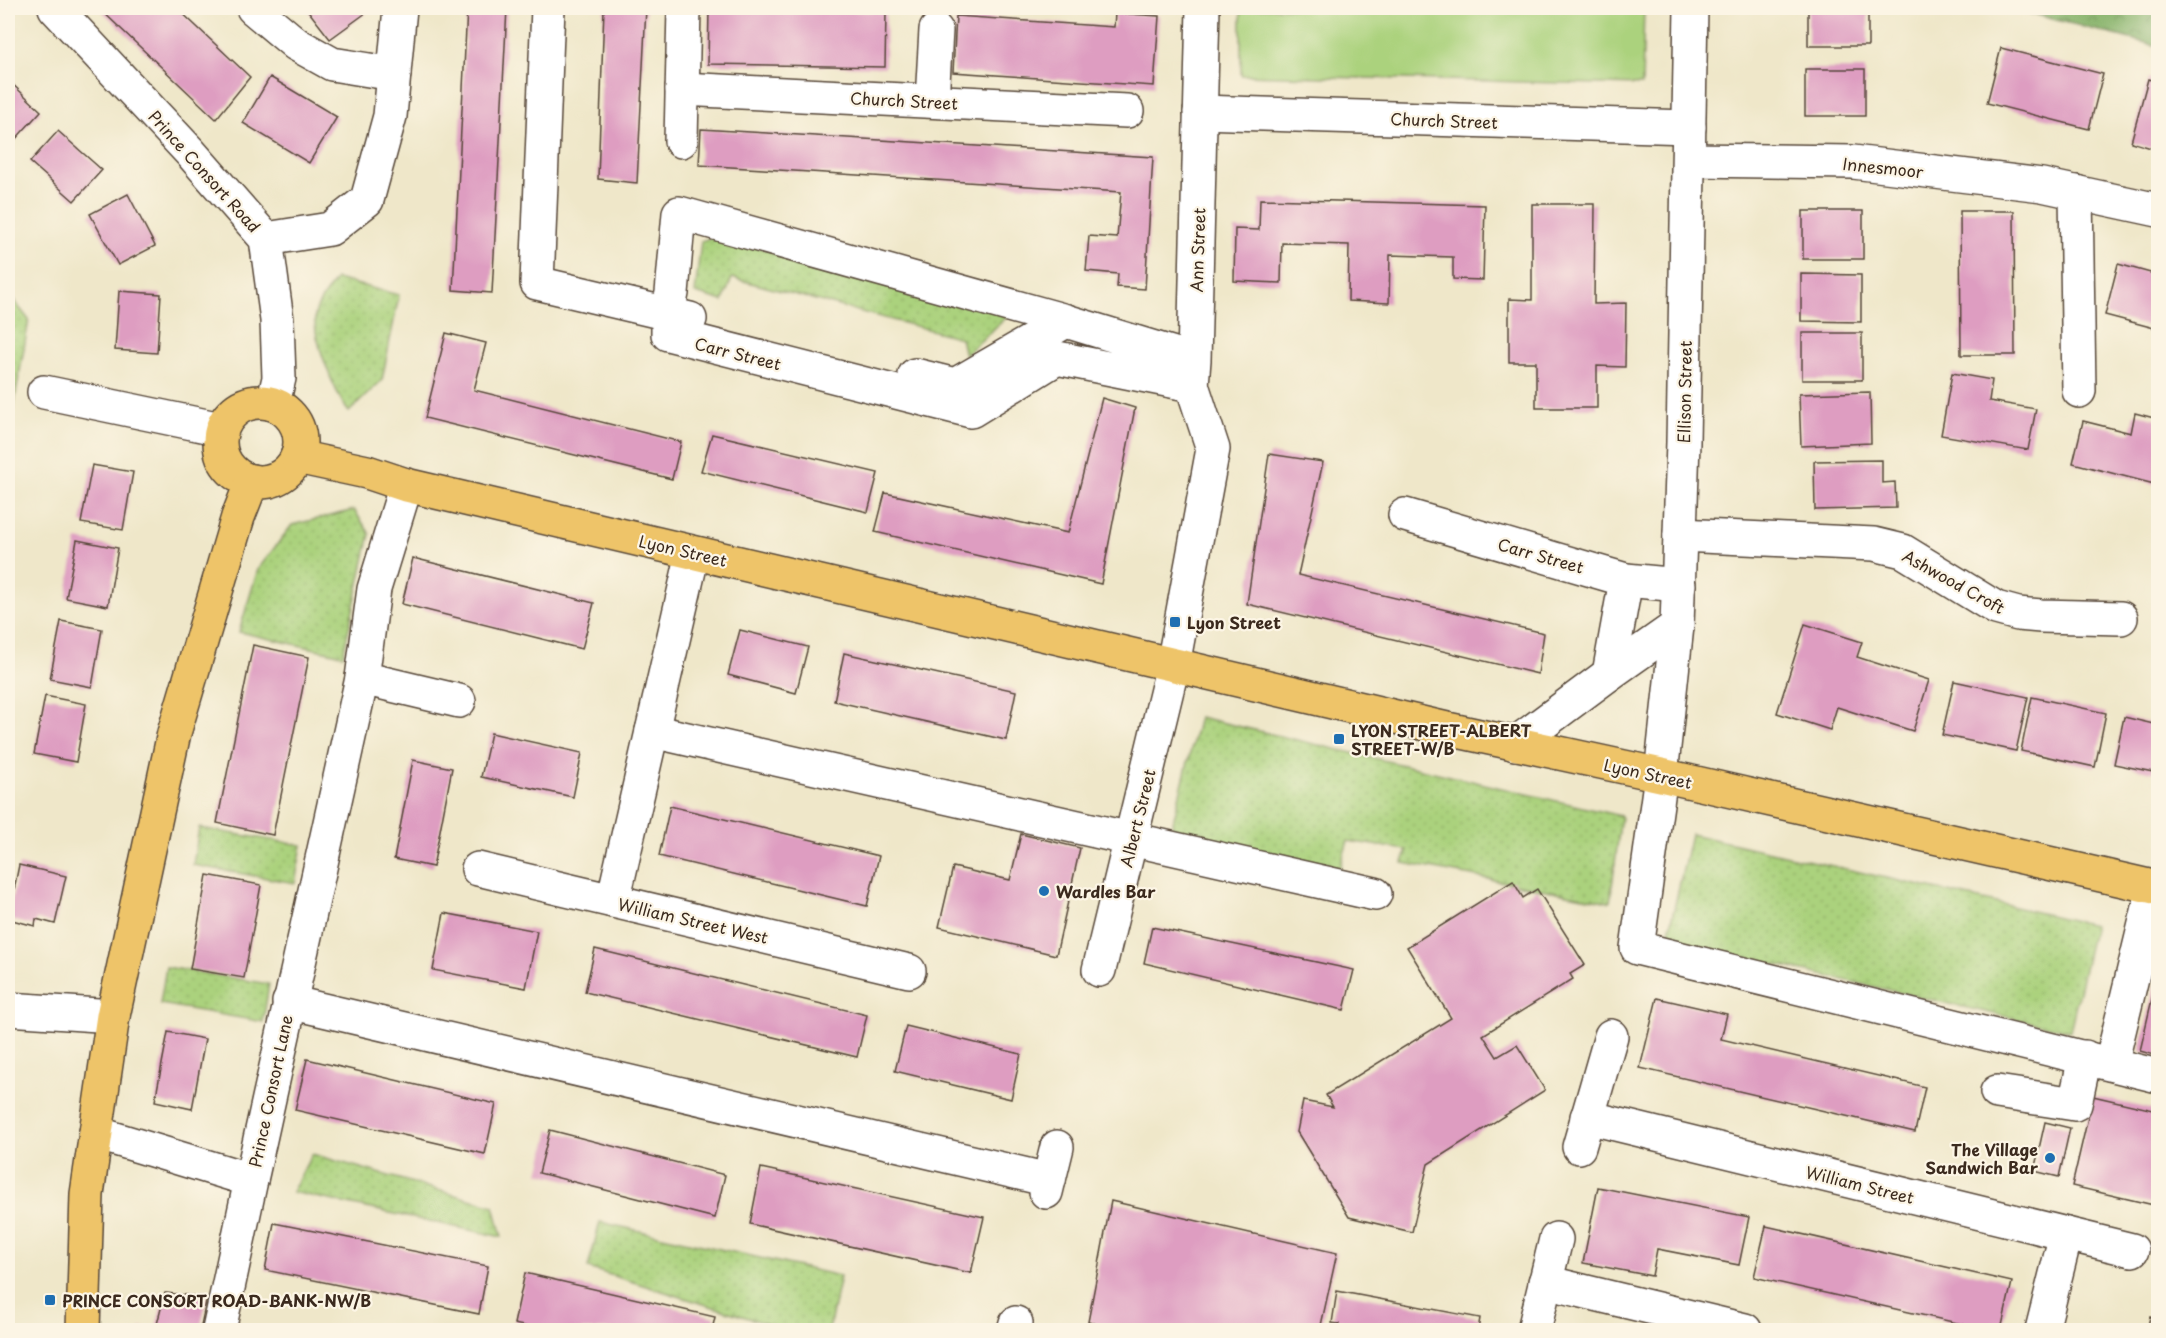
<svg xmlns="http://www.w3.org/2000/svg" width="2166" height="1338" viewBox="0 0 2166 1338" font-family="'Playpen Sans',sans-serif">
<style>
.grass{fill:url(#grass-dots);stroke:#737e4e;stroke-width:1.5}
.forest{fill:url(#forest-crowns);stroke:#626f45;stroke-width:1.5}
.green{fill:#abd27d;stroke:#737e4e;stroke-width:1.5}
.building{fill:#de9dc1}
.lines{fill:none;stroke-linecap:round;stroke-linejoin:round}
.minor-casing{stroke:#564638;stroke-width:36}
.major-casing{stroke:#564638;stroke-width:36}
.minor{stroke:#fff;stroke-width:33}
.major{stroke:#eec469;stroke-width:33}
.poi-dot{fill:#1f6fb2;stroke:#fcf5e5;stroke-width:2}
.labels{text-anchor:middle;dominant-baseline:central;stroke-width:4.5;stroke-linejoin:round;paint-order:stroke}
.street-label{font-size:16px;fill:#3b2a1e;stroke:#fcf5e5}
.poi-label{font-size:16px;font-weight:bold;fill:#3b2a1e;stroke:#fcf5e5;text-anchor:start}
</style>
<defs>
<pattern id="grass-dots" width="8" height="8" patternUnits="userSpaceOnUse" patternTransform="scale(1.5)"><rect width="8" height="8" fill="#abd27d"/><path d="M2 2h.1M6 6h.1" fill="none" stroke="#94b46c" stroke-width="1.8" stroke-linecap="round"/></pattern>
<pattern id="forest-crowns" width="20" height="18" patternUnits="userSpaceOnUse" patternTransform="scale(1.5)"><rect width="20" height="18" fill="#88b46c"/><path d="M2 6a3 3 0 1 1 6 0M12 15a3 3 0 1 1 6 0" fill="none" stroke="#709358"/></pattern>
</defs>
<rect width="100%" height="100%" fill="#fcf5e5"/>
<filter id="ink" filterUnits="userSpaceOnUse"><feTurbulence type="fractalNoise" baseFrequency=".0167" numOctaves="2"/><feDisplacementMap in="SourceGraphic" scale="12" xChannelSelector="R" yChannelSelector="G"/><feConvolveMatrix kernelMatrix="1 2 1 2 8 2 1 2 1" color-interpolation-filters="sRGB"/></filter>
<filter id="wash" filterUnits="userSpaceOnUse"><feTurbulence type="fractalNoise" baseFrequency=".008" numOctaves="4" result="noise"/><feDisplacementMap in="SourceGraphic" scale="24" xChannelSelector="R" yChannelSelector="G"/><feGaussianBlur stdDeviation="1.35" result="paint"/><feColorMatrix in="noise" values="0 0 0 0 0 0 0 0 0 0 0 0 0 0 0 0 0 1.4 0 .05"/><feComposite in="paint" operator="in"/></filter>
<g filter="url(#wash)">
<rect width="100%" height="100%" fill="#efe7c9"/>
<g class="grass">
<path d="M716,236l293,79 -44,40 -4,-17 -229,-60 -9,23 -28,-8 6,-52z"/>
<path d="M336,279l63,16 -17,85 -33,32c-13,-15 -40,-82 -33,-101 3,-11 14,-23 20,-32z"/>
<path d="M8,293l21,27 -21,118z"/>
<path d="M354,510l16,24 -27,121 -104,-23 19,-63 34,-44z"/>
<path d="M1199,717l422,99 -11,86 -207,-39 4,-13 -59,-9 -10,32 -167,-43z"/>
<path d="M199,828l103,17 -7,38 -102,-18z"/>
<path d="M1691,834l403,91 -24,106 -403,-91z"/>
<path d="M166,967l103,17 -6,38 -103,-18z"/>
<path d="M312,1154l182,52 8,31 -210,-45z"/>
<path d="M600,1222l240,54 -11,54h-48v-2l-193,-60z"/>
</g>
<path class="forest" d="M2009,8h149v38z"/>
<path class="green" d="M1241,8h403l-2,77 -401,-10z"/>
<g id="blocks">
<g class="building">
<path d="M99,8h78l73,69 -34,42z"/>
<path d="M306,8h62l2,2 -40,29z"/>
<path d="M467,8h40l-15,285 -39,-3z"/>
<path d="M604,8h42l-9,175 -39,-4z"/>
<rect x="1808" y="8" width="60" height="38"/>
<path d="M709,9l177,3 -1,55 -177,-3z"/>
<path d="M1115,13l44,3 -5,70 -201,-14 3,-56 158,11z"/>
<path d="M2001,48l102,26 -14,55 -102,-26z"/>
<rect x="1805" y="69" width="60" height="47"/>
<path d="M270,77l67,40 -28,46 -66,-40z"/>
<path d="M2148,79l10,3v68l-27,-8z"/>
<path d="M8,80l33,31 -28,31 -5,-5z"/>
<path d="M701,129l452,28 -8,132 -28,-2 1,-13 -32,-3 3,-35 28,2 4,-46 -422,-27z"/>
<path d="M58,131l44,39 -28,31 -44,-39z"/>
<path d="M128,194l27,52 -37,19 -28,-51z"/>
<path d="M1260,199l225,6 -2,75 -30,-1v-22l-63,-2 -1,48 -41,-2 1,-56 -67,-2 -1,40 -47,-2 1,-52 24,1z"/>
<path d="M1532,204h63l-1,100 32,-1 -1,64 -28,-1v42h-61v-46h-27v-63l23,1z"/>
<rect x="1803" y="211" width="60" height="48"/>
<path d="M1960,211h54l1,144h-54z"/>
<path d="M2118,264l40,11v54l-53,-14z"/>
<path d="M1801,274l60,1v47l-60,-1z"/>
<path d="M119,291l42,3 -4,59 -42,-3z"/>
<path d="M446,333l40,10 -12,47 207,52 -9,37 -247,-61z"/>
<rect x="1802" y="333" width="60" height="47"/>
<path d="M1952,373l40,7 -3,21 47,8 -8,41 -87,-15z"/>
<path d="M1870,392l1,51 -70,3 -2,-52z"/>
<path d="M1102,398l33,10 -34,176 -226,-52 10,-39 183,40z"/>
<path d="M2135,413l23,6v66l-85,-22 10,-42 48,12z"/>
<path d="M712,434l166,39 -10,39 -167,-41z"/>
<path d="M1269,454l54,8 -25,113 246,58 -6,41 -291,-70z"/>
<path d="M1882,460v23l13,-1 1,26 -81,2 -1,-49z"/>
<path d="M92,465l41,7 -10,58 -42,-7z"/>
<path d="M77,540l41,8 -10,58 -42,-8z"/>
<path d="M413,558l181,45 -12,46 -180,-45z"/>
<path d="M61,621l41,8 -10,58 -42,-8z"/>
<path d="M1805,624l57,18 -5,15 72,23 -16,51 -76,-24 -7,23 -53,-17z"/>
<path d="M740,630l68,17 -12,46 -68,-18z"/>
<path d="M253,645l56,12 -36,178 -56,-12z"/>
<path d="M844,653l172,38 -10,49 -172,-39z"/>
<path d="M1954,681l74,16 -12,54 -74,-16z"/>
<path d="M45,696l41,8 -10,58 -42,-8z"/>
<path d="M2032,697l74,16 -11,54 -74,-16z"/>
<path d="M2124,717l34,8v48l-44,-9z"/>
<path d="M491,733l91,20 -9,44 -92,-20z"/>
<path d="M413,760l39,8 -19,99 -39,-8z"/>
<path d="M670,806l209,50 -12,50 -208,-50z"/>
<path d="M1021,834l59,14 -24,107 -117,-28 14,-60 57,13z"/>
<path d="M19,865l47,11 -11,48 -19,-5 -1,7 -27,-7z"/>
<path d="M207,875l54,10 -17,93 -54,-9z"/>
<path d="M1513,881l10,17 14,-9 48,76 -15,9 3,5 -90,56 14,22 20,-12 28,45 -117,74 -16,68 -63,-15 -52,-85 6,-31 30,6 -7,-12 125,-77 -44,-71z"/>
<path d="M444,913l93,18 -11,57 -93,-18z"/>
<path d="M1152,927l202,43 -10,40 -200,-47z"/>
<path d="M595,949l272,66 -10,42 -272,-65z"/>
<path d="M2158,973v83l-18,-5z"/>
<path d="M1657,998l70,16 -6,25 204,48 -10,45 -275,-64z"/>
<path d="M906,1026l115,28 -10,45 -116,-28z"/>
<path d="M168,1032l37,7 -13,70 -37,-8z"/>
<path d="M307,1059l189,45 -11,50 -190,-44z"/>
<path d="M2093,1096l65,15v95l-86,-20z"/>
<path d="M2045,1122l25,6 -11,49 -25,-6z"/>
<path d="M550,1130l175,45 -10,43 -176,-45z"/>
<path d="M761,1168l223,49 -13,56 -221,-49z"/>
<path d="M1598,1187l151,30 -10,48 -82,-16 -5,27 -69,-13z"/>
<path d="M1111,1201l226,52 -17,77h-194l-38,-8z"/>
<path d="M274,1223l214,43 -9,48 -214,-44z"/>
<path d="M1766,1226l246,56 -11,48h-13l-234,-53z"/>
<path d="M525,1273l190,44 -3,13h-170l-28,-6z"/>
<path d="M1337,1291l143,27 -2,12h-141l2,-6 -7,-1z"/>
<path d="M165,1293l42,4 -7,33h-60v-2h16z"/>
<path d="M2150,1317l8,2v11h-11z"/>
</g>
</g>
</g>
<g filter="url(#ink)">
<use href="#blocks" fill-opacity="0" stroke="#564638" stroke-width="1.5"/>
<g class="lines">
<g class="minor-casing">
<g id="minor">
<path d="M55,8l135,144 76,87 11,81 2,58 -6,26"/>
<path d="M253,8l43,36 36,20 62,10"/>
<path d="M548,8l-11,275 153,36"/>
<path d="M1691,8l-8,434 -6,184 -16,149 -24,173 521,128"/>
<path d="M682,89l445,22"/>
<path d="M932,101l4,-71"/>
<path d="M1200,112l489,15"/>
<path d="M681,141l3,-133"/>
<path d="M1689,160l164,2 189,23 116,25"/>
<path d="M2076,192l3,199"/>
<path d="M266,239l64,-10 37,-29 23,-84 10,-108"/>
<path d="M1194,360l-128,-39 -387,-108 -7,80 -4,20v21l303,77 86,-53 135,27 2,-25 9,-352"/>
<path d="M915,375l40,10 111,-64"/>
<path d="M44,392l177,37"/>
<path d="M1405,515l221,65 53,5"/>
<path d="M1680,535l194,9 29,7 93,57 22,6 23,2 80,2"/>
<path d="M1609,674l17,-94"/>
<path d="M362,678l12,-89 32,-104"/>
<path d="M652,731l723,163"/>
<path d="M1515,744l94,-70 68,-48"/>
<path d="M478,869l431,102"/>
<path d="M613,901l80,-348"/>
<path d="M1099,970l74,-305 40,-216 -21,-64"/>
<path d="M289,1002l760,178"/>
<path d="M8,1009l105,7"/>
<path d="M2111,1064l43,-177"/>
<path d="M1997,1092l78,12 10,-47"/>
<path d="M1587,1117l545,133"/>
<path d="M96,1133l155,47 111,-502 97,23"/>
<path d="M1579,1147l32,-111"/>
<path d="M1046,1192l11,-45"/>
<path d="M1545,1282l200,48"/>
<path d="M219,1330l32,-150"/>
<path d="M1014,1330l2,-7"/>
<path d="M1534,1330l22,-91"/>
<path d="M2042,1330l24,-96"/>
</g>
</g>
<g class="major-casing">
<g id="major">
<circle cx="260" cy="442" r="40"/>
<path d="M297,457l70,15 39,13 1037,243 218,47 497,113"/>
<path d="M83,1330l4,-136 26,-178 61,-283 64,-216 14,-36"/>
</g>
</g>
<use href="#minor" class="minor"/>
<use href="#major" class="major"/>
</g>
</g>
<g class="poi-dot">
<rect x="1169" y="616" width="12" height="12" rx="3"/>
<rect x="1333" y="733" width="12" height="12" rx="3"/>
<circle cx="1044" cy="891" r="6"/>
<circle cx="2050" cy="1158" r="6"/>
<rect x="44" y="1294" width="12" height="12" rx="3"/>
</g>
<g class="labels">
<g class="street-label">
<text transform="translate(904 100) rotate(3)">Church Street</text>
<text transform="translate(1444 120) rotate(2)">Church Street</text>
<text transform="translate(1883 167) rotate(6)">Innesmoor</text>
<text transform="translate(205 171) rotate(48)">Prince Consort Road</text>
<text transform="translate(1197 250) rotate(-88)">Ann Street</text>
<text transform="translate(738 353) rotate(14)">Carr Street</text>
<text transform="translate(1684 392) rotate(-89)">Ellison Street</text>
<text transform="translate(683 550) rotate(13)">Lyon Street</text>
<text transform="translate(1541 555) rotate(16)">Carr Street</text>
<text transform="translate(1954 581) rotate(29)">Ashwood Croft</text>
<text transform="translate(1648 773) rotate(12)">Lyon Street</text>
<text transform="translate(1137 818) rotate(-76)">Albert Street</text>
<text transform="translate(693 920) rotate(13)">William Street West</text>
<text transform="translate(270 1091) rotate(-78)">Prince Consort Lane</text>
<text transform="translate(1860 1184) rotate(14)">William Street</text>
</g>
<g class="poi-label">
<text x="1187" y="622">Lyon Street</text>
<text x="1351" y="730">LYON STREET-ALBERT<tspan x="1351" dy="18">STREET-W/B</tspan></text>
<text x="1056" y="891">Wardles Bar</text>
<text x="2038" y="1149" text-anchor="end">The Village<tspan x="2038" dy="18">Sandwich Bar</tspan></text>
<text x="62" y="1300">PRINCE CONSORT ROAD-BANK-NW/B</text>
</g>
</g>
<rect width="2166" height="1338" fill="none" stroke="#fcf5e5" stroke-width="30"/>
</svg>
